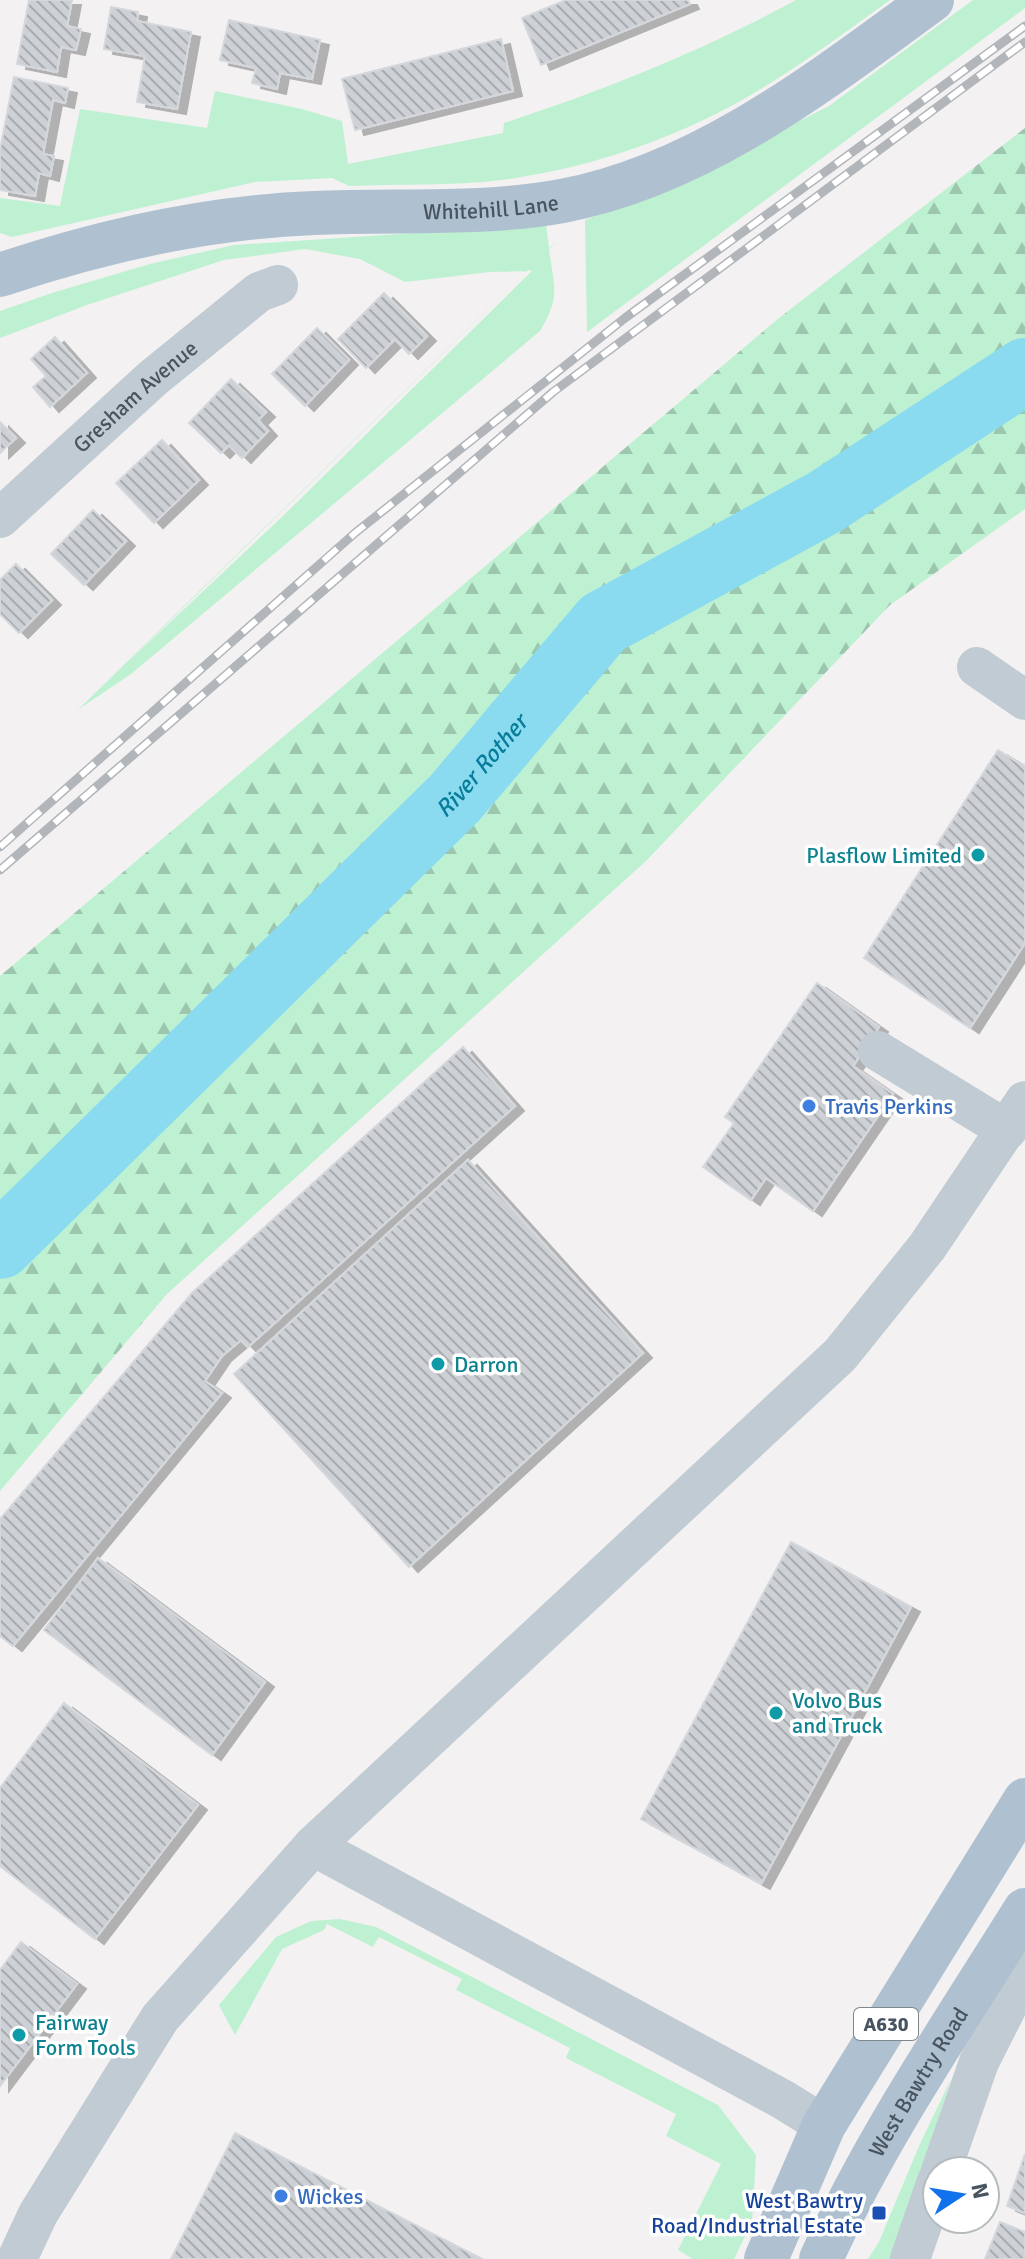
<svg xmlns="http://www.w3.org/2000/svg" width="1025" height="2259" viewBox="0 0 1025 2259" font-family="Signika,sans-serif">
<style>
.green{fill:#bef1d2;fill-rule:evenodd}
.forest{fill:url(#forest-firs)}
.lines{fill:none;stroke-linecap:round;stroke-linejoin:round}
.river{stroke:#8adbf0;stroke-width:66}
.building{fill:url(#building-back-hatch);stroke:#d4d7dc;stroke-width:2;filter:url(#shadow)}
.minor{stroke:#c1cbd3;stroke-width:40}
.major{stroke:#afc0d0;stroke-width:44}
.rail-casing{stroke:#b2b6bb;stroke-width:9}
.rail{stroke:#fff;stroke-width:6;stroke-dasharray:18;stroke-linecap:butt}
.culture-dot{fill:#0f9aa8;stroke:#fff;stroke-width:3}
.shop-dot{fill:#3f7fe0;stroke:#fff;stroke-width:3}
.transit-dot{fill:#1a4fb4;stroke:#fff;stroke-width:3}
.labels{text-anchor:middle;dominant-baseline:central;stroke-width:7;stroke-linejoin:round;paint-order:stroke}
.shield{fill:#fff;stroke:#7f878f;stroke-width:2}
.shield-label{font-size:20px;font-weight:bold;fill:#48545f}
.street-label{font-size:22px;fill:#48545f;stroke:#fff}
.culture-label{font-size:22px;fill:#0d838f;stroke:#fff;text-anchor:start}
.shop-label{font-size:22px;fill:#366cbe;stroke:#fff;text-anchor:start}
.transit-label{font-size:22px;fill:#164399;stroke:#fff;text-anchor:end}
.water-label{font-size:24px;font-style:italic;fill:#087c9b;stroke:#fff}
</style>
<defs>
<pattern id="forest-firs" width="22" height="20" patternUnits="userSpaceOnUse" patternTransform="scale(2)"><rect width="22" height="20" fill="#bef1d2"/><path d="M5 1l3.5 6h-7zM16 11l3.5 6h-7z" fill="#9cc6ae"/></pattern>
<pattern id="building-back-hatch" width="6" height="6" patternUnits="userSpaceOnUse" patternTransform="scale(2)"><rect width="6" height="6" fill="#cdd0d5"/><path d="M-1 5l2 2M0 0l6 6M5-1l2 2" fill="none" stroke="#a8abb0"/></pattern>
<filter id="shadow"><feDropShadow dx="9" dy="5" stdDeviation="0" flood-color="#0004"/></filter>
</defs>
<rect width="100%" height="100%" fill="#f3f1f1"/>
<g class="green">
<path d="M796,0h94c-43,31 -86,63 -131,90 -77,47 -168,78 -257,90 -50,6 -103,4 -153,6l-17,-8 -77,4 -243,55 -12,-4v-35l60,8 20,-97 127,19 8,-37 87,18 40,12 6,43 155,-31 1,-10c98,-32 201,-73 292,-123z"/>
<path d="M973,0h52v8l-438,324 -2,-112 78,-30 166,-84z"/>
<path d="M546,224l3,24 9,-7 -9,8c5,38 12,47 -9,82l-409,343 -52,35 -79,77 527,-515 -37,1 -85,10 -45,-23 -55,-10 -81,11 -137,45 -87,33v-27l55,-19 95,-28 84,-19zM528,270l4,1 -250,246 -154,145z"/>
<path d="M340,1919l36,8 342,178 38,50 -4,67 -18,37h-41l-15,-9 43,-86 -55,-28 10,-22 -110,-56 4,-10 -114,-58 6,-11 -83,-42 -6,10 -46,-23 -3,6 -42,19 -47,86 -16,-30 57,-68 35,-16z"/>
<path d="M951,2079l-58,180h-25l11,-17 40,-96z"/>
</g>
<path class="forest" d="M1025,128v381l-135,96 -244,256 -479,433 -167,197v-515l779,-658z"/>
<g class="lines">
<path class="river" id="s1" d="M0,1246l455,-448 148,-175 222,-121 200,-131"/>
</g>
<g class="building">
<path d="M29,0h43l-5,26 14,3 -5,21 -15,-3 -4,25 -40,-8z"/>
<path d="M566,0h122l2,4 -149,61 -19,-47z"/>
<path d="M111,7l27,5 -1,9 54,11 -14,77 -40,-7 8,-46 -41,-7z"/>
<path d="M229,20l91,20 -8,39 -32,-6 -3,16 -25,-6 4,-15 -36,-8z"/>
<path d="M501,39l12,52 -158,39 -13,-51z"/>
<path d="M14,77l54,11 -3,15 -12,-3 -10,54 11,2 -4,20 -11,-3 -4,23 -35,-6v-40z"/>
<path d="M384,293l43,43 -18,18 -14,-15 -29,29 -28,-29z"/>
<path d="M317,328l32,32 -44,46 -33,-32z"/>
<path d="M55,337l32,36 -37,34 -17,-20 13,-11 -15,-17z"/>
<path d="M231,379l35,33 -8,8 10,11 -26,27 -13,-13 -8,8 -32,-30z"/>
<path d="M0,422l16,16 -16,15z"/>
<path d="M162,440l37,40 -45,43 -38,-40z"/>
<path d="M93,510l33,31 -42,44 -33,-31z"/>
<path d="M16,564l36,36 -33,33 -19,-19v-34z"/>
<path d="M998,750l27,17v176l-55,85 -106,-70z"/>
<path d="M817,983l62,44 -26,39 40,28 -80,117 -47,-33 -15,22 -48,-33 31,-44 -9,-6z"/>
<path d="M463,1047l52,59 -267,241 -7,-7 -19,16 -17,25 17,12 -209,253 -13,-10v-117l192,-226z"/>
<path d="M468,1160l175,193 -234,214 -175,-193z"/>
<path d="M791,1542l120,65 -150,277 -120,-65z"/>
<path d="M98,1558l167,124 -53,73 -168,-125z"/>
<path d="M64,1703l134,102 -103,134 -95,-73v-78z"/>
<path d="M21,1942l56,42 -77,102v-116z"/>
<path d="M235,2133l247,126h-311z"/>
<path d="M1025,2154v59l-18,-7z"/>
<path d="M1000,2222l25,10v27h-40z"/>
</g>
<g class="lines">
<g class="minor">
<path id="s2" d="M0,518l153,-140 106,-86 19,-7"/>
<path d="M977,667l48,33"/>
<path d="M878,1051l129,79"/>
<path d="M313,1846l469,253 42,26"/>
<path d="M941,2171l38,-109 46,-91"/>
<path d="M17,2259l21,-45 122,-196 153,-172 527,-491 87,-108 98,-146"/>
<path d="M910,2259l27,-78"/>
</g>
<g class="major">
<path id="s3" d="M0,275c101,-34 207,-58 314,-62 82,-4 167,3 248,-12 139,-26 259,-120 370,-201"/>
<path d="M766,2259l58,-134 201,-325"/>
<path id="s4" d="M821,2259c56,-123 133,-235 204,-349"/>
</g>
<g class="rail-casing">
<g id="rail">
<path d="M0,847l355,-314 270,-215 400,-292"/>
<path d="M0,870l553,-478 472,-350"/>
</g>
</g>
<use href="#rail" class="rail"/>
</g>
<g class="culture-dot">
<circle cx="978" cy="855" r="8"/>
<circle cx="438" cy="1364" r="8"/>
<circle cx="776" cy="1713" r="8"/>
<circle cx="19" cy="2035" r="8"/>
</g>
<g class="shop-dot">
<circle cx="809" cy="1106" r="8"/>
<circle cx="281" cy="2196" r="8"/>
</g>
<rect class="transit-dot" x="871" y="2205" width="16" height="16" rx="4"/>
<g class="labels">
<rect class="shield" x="854" y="2008" width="64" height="32" rx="6"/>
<g class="shield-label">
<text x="886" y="2024">A630</text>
</g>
<g class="street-label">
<text stroke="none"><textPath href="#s3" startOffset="498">Whitehill Lane</textPath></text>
<text stroke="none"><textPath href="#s2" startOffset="182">Gresham Avenue</textPath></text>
<text stroke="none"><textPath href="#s4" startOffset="202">West Bawtry Road</textPath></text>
</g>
<g class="culture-label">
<text x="962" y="855" text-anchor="end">Plasflow Limited</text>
<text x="454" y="1364">Darron</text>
<text x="792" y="1700">Volvo Bus<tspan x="792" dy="25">and Truck</tspan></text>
<text x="35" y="2022">Fairway<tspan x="35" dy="25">Form Tools</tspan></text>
</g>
<g class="shop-label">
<text x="825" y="1106">Travis Perkins</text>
<text x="297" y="2196">Wickes</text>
</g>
<g class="transit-label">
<text x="863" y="2200">West Bawtry<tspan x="863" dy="25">Road/Industrial Estate</tspan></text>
</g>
<g class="water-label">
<text stroke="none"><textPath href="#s1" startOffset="680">River Rother</textPath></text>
</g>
</g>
<g transform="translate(961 2195) rotate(78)"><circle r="38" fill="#ffffff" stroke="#b6bbbf" stroke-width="2"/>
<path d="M0-6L14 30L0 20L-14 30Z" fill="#1272eb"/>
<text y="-12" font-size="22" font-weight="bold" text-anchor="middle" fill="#48545f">N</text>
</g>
</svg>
